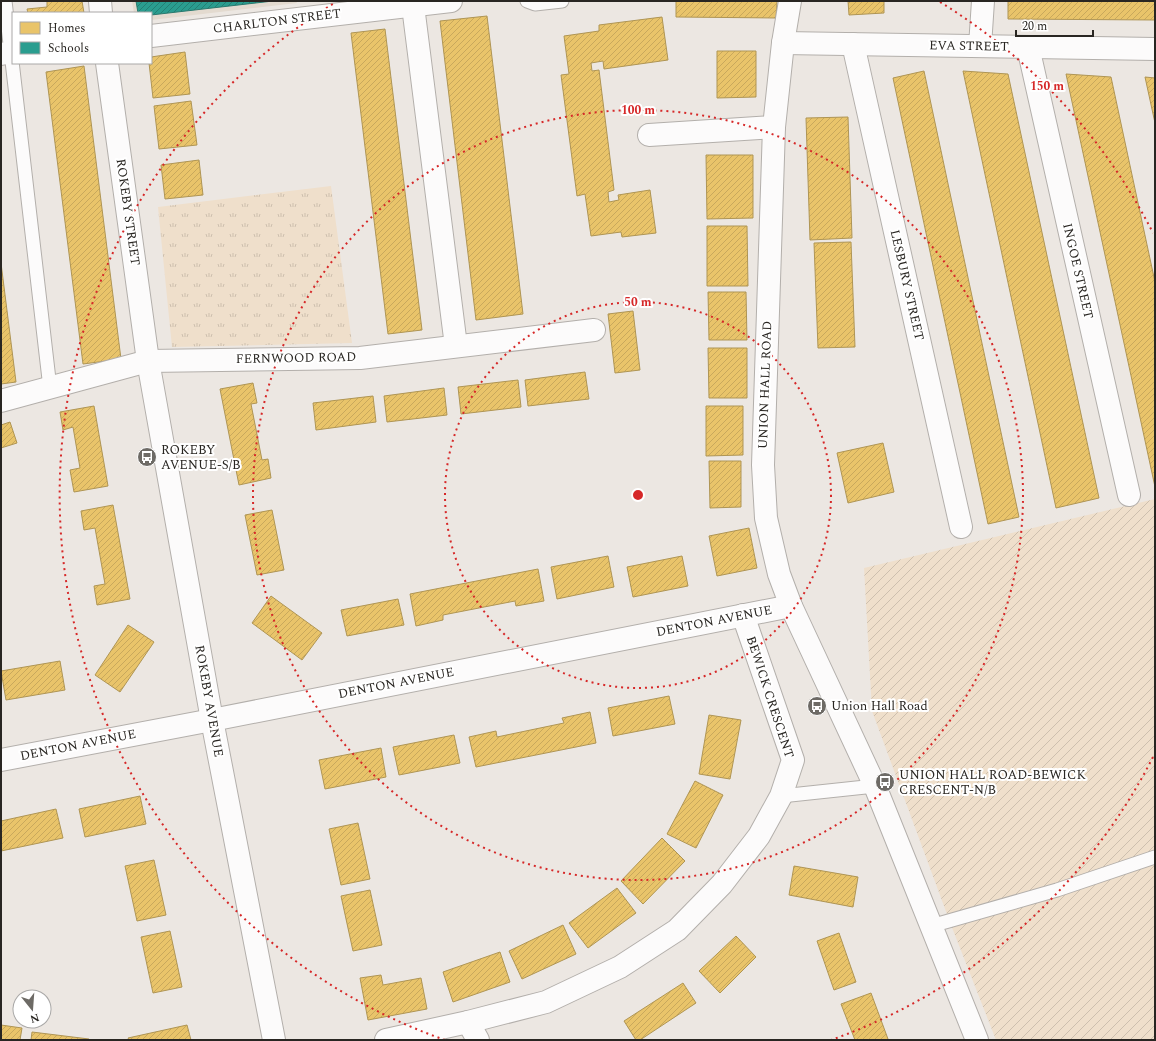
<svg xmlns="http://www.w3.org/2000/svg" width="1156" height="1041" viewBox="0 0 1156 1041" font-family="Spectral,serif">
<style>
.built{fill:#e3dacf}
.grass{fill:url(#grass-tufts)}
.garden{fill:url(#garden-furrows)}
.homes{fill:url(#homes-hatch);stroke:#af9554}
.schools{fill:url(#schools-hatch);stroke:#2a796e}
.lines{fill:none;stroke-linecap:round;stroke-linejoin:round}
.service-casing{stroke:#b3afab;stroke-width:15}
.minor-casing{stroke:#b3afab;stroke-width:24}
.tertiary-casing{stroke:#b3afab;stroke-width:24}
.service{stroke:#fcfbfb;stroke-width:13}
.minor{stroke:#fcfbfb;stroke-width:22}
.tertiary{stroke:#fcfbfb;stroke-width:22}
.ring{fill:none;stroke:#d62828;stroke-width:2;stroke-dasharray:2 4}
.labels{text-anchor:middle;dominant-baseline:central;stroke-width:4;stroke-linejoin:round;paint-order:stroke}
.street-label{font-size:13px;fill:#292622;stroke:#fff}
.poi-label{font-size:13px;fill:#292622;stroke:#fff;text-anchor:start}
.centre{fill:#d62828;stroke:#fff;stroke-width:2}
.ring-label{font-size:12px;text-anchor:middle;font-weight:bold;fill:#d62828;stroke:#fff;stroke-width:4;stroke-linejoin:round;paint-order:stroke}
</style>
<defs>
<pattern id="grass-tufts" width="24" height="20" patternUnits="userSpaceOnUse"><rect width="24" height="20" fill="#efdfcb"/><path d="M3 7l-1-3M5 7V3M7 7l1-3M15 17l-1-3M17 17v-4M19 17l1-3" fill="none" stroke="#cdbfae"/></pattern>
<pattern id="garden-furrows" width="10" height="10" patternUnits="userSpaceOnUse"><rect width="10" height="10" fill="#efdfcb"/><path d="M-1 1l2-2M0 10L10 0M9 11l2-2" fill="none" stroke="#cdbfae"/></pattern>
<pattern id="homes-hatch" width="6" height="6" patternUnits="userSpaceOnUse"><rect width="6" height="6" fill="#e9c46a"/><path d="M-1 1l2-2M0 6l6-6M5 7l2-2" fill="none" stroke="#c8a85c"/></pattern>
<pattern id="schools-hatch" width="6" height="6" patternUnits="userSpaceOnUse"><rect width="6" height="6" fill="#2a9d8f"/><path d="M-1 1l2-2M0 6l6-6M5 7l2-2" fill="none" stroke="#248074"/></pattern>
</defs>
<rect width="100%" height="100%" fill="#ece7e2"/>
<path class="built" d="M132,1h164l1,2 -146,17v-7h-17z"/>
<path class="grass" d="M331,186l21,157 -180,4 -14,-140z"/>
<path class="garden" d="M1155,499v541h-159l-45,-115 -79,-214 -8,-143z"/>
<g class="homes">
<path d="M47,1h35l2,12h-56l-1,-4 20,-2z"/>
<path d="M676,1h101l-1,17 -100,-1z"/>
<path d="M848,1h36v12l-35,2z"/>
<path d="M1008,1h147v19l-147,-1z"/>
<path d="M487,16l36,298 -47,6 -36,-299z"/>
<path d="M662,17l6,43 -64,9 -1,-8 -12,2 1,8 7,-1 15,120 -6,2 1,10 10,-2 -1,-5 32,-5 6,43 -34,4 -1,-5 -30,4 -6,-42 -8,2 -16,-121 8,-1 -5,-38 35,-5v-6z"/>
<path d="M385,29l37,301 -34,4 -37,-301z"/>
<path d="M717,51h39v46l-39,1z"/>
<path d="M185,52l5,42 -37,4 -4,-35h2v-6z"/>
<path d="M84,66l37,293 -38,5 -37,-292z"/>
<path d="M924,71l95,446 -31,7 -95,-446z"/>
<path d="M963,71l45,3 91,424 -43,10z"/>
<path d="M1066,74l45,3 44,205v205z"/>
<path d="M1145,77l10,1v45z"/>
<path d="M191,101l6,44 -38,4 -5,-43z"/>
<path d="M848,117l4,121 -42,2 -4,-122z"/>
<path d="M706,155h47v63l-46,1z"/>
<path d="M199,160l4,35 -38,4 -4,-34z"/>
<path d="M707,226h40l1,60h-41z"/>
<path d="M851,242l4,105 -37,1 -4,-105z"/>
<path d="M1,263l15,119 -15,2z"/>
<path d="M708,292h38l1,48h-38z"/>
<path d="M633,311l7,59 -25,3 -7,-59z"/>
<path d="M708,348h39v50h-38z"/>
<path d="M585,372l4,27 -61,7 -3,-26z"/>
<path d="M518,380l3,27 -60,7 -3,-27z"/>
<path d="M253,383l4,20 -6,1 11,56 6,-1 3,19 -32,7 -19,-96z"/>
<path d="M444,388l3,27 -60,7 -3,-26z"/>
<path d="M373,396l3,26 -60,8 -3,-27z"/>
<path d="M94,406l14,80 -34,6 -4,-22 10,-2 -7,-41 -10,3 -3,-18z"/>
<path d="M706,406h37v49l-37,1z"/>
<path d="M10,422l7,21 -16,5v-23z"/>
<path d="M883,443l11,49 -46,11 -11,-50z"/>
<path d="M709,461h32v46l-31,1z"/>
<path d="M113,505l17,94 -33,6 -3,-19 11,-2 -10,-56 -11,2 -3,-19z"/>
<path d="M272,510l12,60 -27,5 -12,-60z"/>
<path d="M749,528l8,40 -40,8 -8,-40z"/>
<path d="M608,556l6,31 -57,12 -6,-32z"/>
<path d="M682,556l6,30 -55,11 -6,-30z"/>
<path d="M538,569l6,32 -28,5 -1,-5 -72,14v5l-27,6 -6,-32z"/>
<path d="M271,596l51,37 -20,27 -50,-37z"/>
<path d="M398,599l6,26 -57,11 -6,-26z"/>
<path d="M128,625l26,17 -34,50 -25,-17z"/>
<path d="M60,661l5,29 -59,10 -5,-29z"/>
<path d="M669,696l6,28 -62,12 -5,-28z"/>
<path d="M590,712l6,31 -120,24 -7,-30 27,-6 1,6 67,-14 -2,-5z"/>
<path d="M709,715l32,5 -11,59 -31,-5z"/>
<path d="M454,735l6,28 -61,12 -6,-28z"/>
<path d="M381,748l5,29 -61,12 -6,-29z"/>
<path d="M695,781l28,14 -27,53 -29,-14z"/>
<path d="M140,796l6,28 -61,13 -6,-28z"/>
<path d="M56,809l7,29 -62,13v-30z"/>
<path d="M358,823l12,56 -29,6 -12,-56z"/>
<path d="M662,838l23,23 -42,43 -22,-23z"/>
<path d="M154,860l12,55 -29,6 -12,-55z"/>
<path d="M794,866l64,11 -5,30 -64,-12z"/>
<path d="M617,888l19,25 -48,35 -19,-25z"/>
<path d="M370,890l12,55 -29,6 -12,-55z"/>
<path d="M563,925l13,29 -54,25 -13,-28z"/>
<path d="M170,931l12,56 -29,6 -12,-56z"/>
<path d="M839,933l17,49 -22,8 -17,-49z"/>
<path d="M736,936l20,21 -36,36 -21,-22z"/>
<path d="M500,952l10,30 -57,20 -10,-30z"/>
<path d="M381,975l2,10 38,-7 6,31 -59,11 -8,-42z"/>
<path d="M683,983l13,20 -56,37h-4l-12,-19z"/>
<path d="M871,993l17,46 -1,1h-32l-14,-36z"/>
<path d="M1,1025l21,3 -2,12h-19z"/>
<path d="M187,1025l4,15h-62l-1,-2z"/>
<path d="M32,1032l57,7v1h-58z"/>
</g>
<path class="schools" d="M136,1h137l-122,14v-2h-13z"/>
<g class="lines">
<g class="service-casing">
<g id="service">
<path d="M5,1l45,387"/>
<path d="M527,1l8,3 27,-3"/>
<path d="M781,796l94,-10"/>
<path d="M931,926l126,-36 98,-33"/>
</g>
</g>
<g class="minor-casing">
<g id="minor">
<path d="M100,1l1,12"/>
<path d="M413,6l43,340"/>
<path d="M151,36l300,-35"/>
<path d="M783,43l372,6"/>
<path d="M853,44l108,483"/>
<path d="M980,46l3,-45"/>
<path d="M1028,47l101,448"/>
<path d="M1,54l12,-2"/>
<path d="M107,63l41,298 64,359 62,320"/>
<path d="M649,135l125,-8"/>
<path d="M1,401l147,-40 212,-3 234,-28"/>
<path d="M1,760l211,-40 579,-114"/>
<path d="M468,1022l10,18"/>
<path d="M386,1040l82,-18 78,-20 74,-35 57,-37 45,-46 37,-48 22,-40 12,-36 -50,-145"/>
</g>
</g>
<g class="tertiary-casing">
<path id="tertiary" d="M790,1l-7,42 -9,84 -11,338 3,53 13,56 12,32 84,180 102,254"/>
</g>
<use href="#service" class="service"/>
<use href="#minor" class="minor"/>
<use href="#tertiary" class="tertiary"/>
</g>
<g class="ring">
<circle cx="638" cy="495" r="193"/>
<circle cx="638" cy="495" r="385"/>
<path d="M1153 757A578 578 0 0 1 831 1040M445 1040A578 578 0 0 1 336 2M940 2A578 578 0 0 1 1153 233"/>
</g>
<defs>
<g id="bus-disc" transform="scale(1)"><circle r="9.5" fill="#6d6a65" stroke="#fff"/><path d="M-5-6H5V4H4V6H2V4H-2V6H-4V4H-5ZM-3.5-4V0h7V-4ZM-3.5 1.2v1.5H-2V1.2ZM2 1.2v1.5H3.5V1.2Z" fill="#fff"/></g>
</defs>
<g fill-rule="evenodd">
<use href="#bus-disc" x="147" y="457"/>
<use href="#bus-disc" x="817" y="706"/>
<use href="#bus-disc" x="885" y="782"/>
</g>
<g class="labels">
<g class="street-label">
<text transform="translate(277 21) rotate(-7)">CHARLTON STREET</text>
<text transform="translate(969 46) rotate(1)">EVA STREET</text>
<text transform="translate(128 212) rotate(82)">ROKEBY STREET</text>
<text transform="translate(1078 271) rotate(77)">INGOE STREET</text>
<text transform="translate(907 285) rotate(77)">LESBURY STREET</text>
<text transform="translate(296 358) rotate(-1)">FERNWOOD ROAD</text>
<text transform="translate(765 385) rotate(-88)">UNION HALL ROAD</text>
<text transform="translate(714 621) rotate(-11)">DENTON AVENUE</text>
<text transform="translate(396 683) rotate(-11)">DENTON AVENUE</text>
<text transform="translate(770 697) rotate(72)">BEWICK CRESCENT</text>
<text transform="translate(209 701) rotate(80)">ROKEBY AVENUE</text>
<text transform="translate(78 745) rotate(-11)">DENTON AVENUE</text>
</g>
<g class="poi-label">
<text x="161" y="450">ROKEBY<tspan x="161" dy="15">AVENUE-S/B</tspan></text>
<text x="831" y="706">Union Hall Road</text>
<text x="899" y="775">UNION HALL ROAD-BEWICK<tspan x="899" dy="15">CRESCENT-N/B</tspan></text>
</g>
</g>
<circle cx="638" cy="495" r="6" class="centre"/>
<g class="ring-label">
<text x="1047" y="90">150 m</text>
<text x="638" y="114">100 m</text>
<text x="638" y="306">50 m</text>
</g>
<rect width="1156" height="1041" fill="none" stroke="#292622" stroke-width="4"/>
<rect x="12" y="12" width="140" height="52" fill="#ffffff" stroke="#a9a8a7"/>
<rect x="20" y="22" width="20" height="12" fill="#e9c46a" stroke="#a9a8a7"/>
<text x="48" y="32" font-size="12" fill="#292622">Homes</text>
<rect x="20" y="42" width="20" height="12" fill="#2a9d8f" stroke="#a9a8a7"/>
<text x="48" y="52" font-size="12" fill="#292622">Schools</text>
<g transform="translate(32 1009) rotate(163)"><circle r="19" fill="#ffffff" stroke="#a9a8a7"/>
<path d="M0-3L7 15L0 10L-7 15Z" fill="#6d6a65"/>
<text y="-6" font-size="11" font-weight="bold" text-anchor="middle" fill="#292622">N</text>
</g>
<path d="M1016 30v6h77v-6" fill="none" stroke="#292622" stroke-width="2"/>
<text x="1022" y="30" font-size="12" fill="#292622" stroke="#ffffff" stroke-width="3" paint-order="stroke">20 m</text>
</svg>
